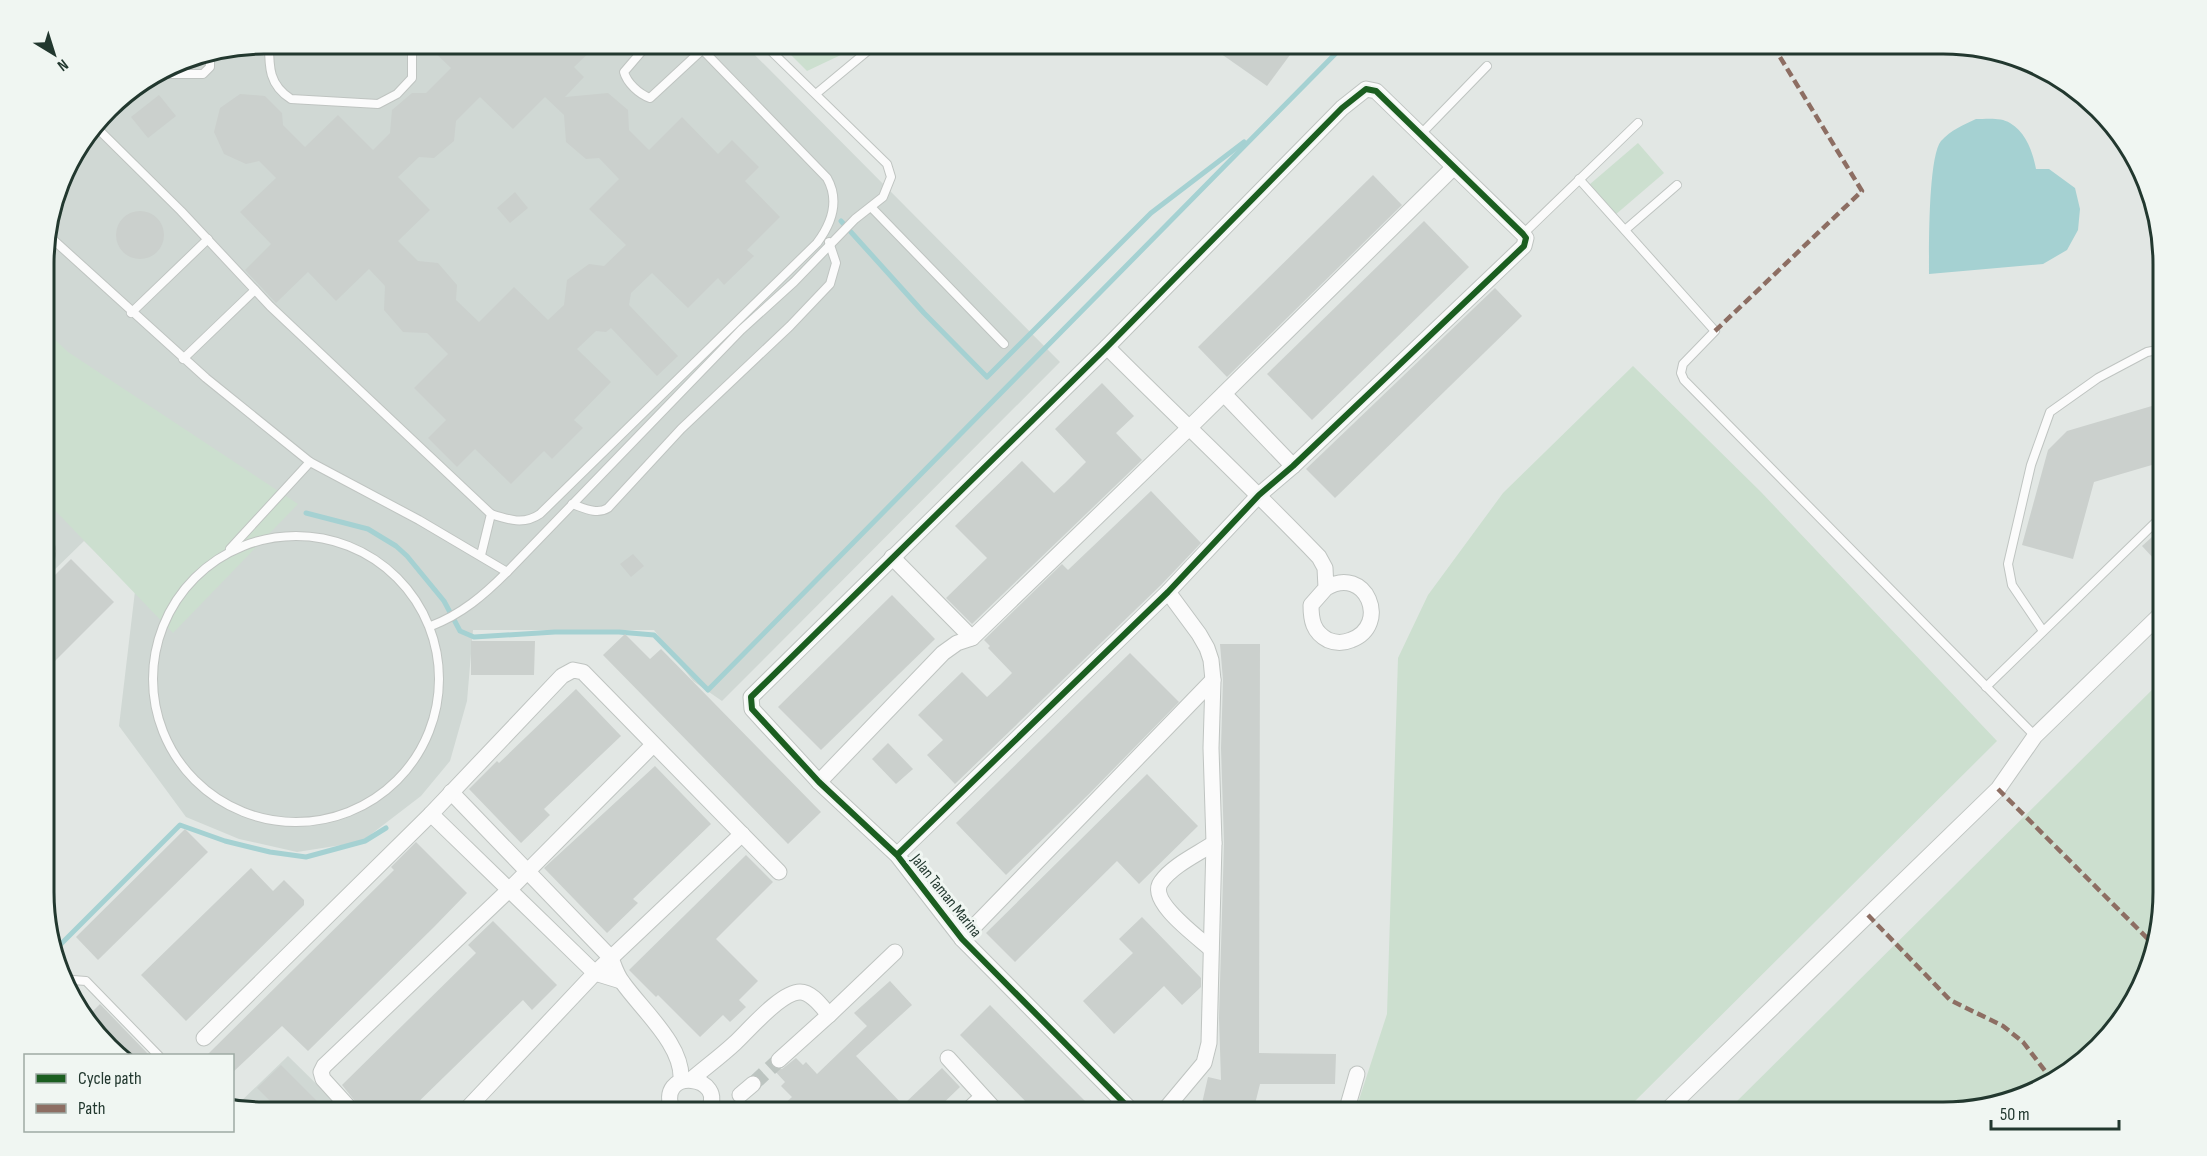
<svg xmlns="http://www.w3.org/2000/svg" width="2207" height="1156" viewBox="0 0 2207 1156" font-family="'Sofia Sans Condensed',sans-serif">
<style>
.built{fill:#d0d8d4}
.green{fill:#ccdfcf}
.water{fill:#a5d1d2}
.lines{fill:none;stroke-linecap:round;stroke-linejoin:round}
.stream{stroke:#a5d1d2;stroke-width:5}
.building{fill:#cbd0cd;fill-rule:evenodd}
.street-tunnel{stroke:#bcc4c0;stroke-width:15;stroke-dasharray:15 8;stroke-linecap:butt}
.lane-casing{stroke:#bfc4c1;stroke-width:10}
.street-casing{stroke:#bfc4c1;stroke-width:17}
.lane{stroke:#fbfbfb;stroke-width:8}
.street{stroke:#fbfbfb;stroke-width:15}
.quiet{stroke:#8d6e63;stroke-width:4.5;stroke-dasharray:9 4.5;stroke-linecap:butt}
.cycleway-casing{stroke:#f0f6f2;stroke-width:10}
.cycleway{stroke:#1b5e20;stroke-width:6}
.labels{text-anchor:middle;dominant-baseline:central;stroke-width:6;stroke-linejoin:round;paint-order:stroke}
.street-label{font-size:16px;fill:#22382f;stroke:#f0f6f2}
.rim{fill:none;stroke:#22382f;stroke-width:3}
</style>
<rect width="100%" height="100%" fill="#e2e7e4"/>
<g class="built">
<path d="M264,44h480l316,318 -338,339 -29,-20 -39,-51h-181l-6,71 -17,60 -29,35 -60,46 -64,10 -58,-13 -53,-22 -67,-91 16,-135 -51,-50 -39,38 -1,-330 22,-82 52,-69 62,-38z"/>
<path d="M288,1056l57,56h-81l-28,-6z"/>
</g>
<g class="green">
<path d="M780,44h84l-57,27z"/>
<path d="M1638,143l26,30 -49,42 -26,-30z"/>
<path d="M44,329l24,23 230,152 -125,129 -128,-133z"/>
<path d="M1633,366l128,126 236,249 -373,371h-269l32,-98 11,-356 30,-63 75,-102z"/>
<path d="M2163,679v214l-22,97 -76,86 -108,36h-231z"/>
</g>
<g class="water">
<path d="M802,44h40l-16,10 -12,1z"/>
<path d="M1976,119c10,0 25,-2 34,4 16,9 23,30 26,46h13l26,19 5,21 -2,21 -11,20 -24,14 -114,10c0,-24 -1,-117 12,-133 10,-11 22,-16 35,-22z"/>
</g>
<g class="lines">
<g class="stream">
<path d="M841,221l83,92 63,64 164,-164 93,-71"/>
<path d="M306,513l62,16 28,17 11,10 37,45 16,30 14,6 81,-5h64l35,3 54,55 637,-646"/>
<path d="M56,949l124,-124 45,16 45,11 36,5 59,-16 21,-13"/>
</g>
</g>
<g class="building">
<path d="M426,44h172l-24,23 10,10 -19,20 43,-4 20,17 1,20 20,20 33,-33 36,37 14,-14 27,27 -14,14 35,36 -33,33 7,6 -30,29 -6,-7 -30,30 -36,-35 -21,20 -2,12 49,51 -21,20 -46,-48 -5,4 -10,-1 -19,18 34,33 -37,38 9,8 -31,31 -8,-8 -33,33 -36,-35 -18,18 -29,-29 18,-18 -32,-32 34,-34 -21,-21 -24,-1 -19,-22 1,-24 -16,-17 -33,32 -28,-29 -32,31 -31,-33 26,-26 -31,-32 36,-34 -17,-17 -13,3 -22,-10 -10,-22 6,-24 20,-14 25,2 17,17 1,12 22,22 33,-32 35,35 17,-17 2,-23 20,-17h14l25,-25zM480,97l33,32 32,-32 19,18 2,27 20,17 13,-1 20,21 -30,30 37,36 -22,21 -15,-2 -22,16 -3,25 -16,15 -34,-33 -35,35 -23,-22 1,-15 -19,-22 -20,-2 -20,-20 32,-31 -32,-33 21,-20 15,1 20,-17 2,-20z"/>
<path d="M1207,44h91l-31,42z"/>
<path d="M159,95l17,21 -28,22 -17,-21z"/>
<path d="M1373,175l29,30 -175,172 -29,-30z"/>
<path d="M515,192l13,16 -18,15 -13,-15z"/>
<circle cx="140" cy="235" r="24"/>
<path d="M1424,221l45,46 -157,153 -45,-46z"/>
<path d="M1495,288l27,28 -187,182 -29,-29z"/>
<path d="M1102,383l32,33 -18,17 26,27 -170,164 -26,-26 41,-40 -32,-32 67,-65 32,32 11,-10 21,-21 -31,-33z"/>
<path d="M2162,403v59l-68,20 -21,77 -51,-14 26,-95 19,-19z"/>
<path d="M1151,491l50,52 -40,42 -206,199 -28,-29 16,-15 -25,-25 44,-43 25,25 13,-12 12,-12 -24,-25 2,-2 -6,-6 78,-76 6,6z"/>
<path d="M2162,528l1,26 -8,6 -13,-14z"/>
<path d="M633,554l11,12 -13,11 -11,-13z"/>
<path d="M71,559l43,43 -69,69v-86z"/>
<path d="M892,595l43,44 -114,111 -43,-43z"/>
<path d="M625,634l25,25 11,-10 160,163 -33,32 -185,-189z"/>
<path d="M471,641h64l-1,34h-63z"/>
<path d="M1220,644h40l-1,409 77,1 -1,30h-75l-7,28h-53l8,-35 13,3 -2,-62 5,-175 -3,-95 2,-68z"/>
<path d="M1130,653l49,49 -89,91 -84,82 -50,-52z"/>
<path d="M576,689l45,47 -77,73 6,6 -29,28 -52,-54 28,-28 2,2z"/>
<path d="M888,743l25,26 -17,15 -24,-25z"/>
<path d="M655,766l56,58 -78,75 5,4 -31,30 -63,-65z"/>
<path d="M1147,774l51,52 -59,58 -22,-23 -102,101 -29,-29z"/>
<path d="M185,829l23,23 -110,108 -22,-23z"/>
<path d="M416,842l51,51 -33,34 -126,124 -26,-25 -50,47v-17h-26l188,-186 -3,-3z"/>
<path d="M746,855l27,27 -57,57 42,42 -19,19 7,7 -16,15 -7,-7 -23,22 -42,-42 -2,2 -27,-27z"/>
<path d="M251,868l22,23 11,-11 20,20v5l-118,116 -45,-46z"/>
<path d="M1142,917l59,61v9l-19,18 -18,-19 -50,48 -31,-33 50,-48 -14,-14z"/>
<path d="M493,921l64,64 -25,25 -9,-10 -115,112h-28l-10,-10 -8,8 -20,-25 134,-132 -8,-8z"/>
<path d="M890,981l22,24 -56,51 47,49 39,-37 18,19 -26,25h-158l16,-15 -11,-11 4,-4 -12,-13h9l14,-11 7,7 3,-3 11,12 50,-48 -13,-13z"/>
<path d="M100,1004l50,52h-23l-42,-37z"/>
<path d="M990,1005l64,65 42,42h-60l-76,-77z"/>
<path d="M281,1065l47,47h-47l-24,-24z"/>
</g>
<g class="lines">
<path class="street-tunnel" d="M753,1084l26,-24"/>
<g class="lane-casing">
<g id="lane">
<path d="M269,44c0,23 0,41 22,55l87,5 19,-10 15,-16v-34"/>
<path d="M648,44l-24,28c3,11 15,22 26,26l53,-49"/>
<path d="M158,74h45l7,-7v-13"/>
<path d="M817,93l59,-49"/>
<path d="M96,127l85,84 89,95 221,208 -10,41"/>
<path d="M1420,135l67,-69"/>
<path d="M1579,179l136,152 -32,33 -2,9 3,7 351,356"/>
<path d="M871,207l133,137"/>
<path d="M1625,230l52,-45"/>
<path d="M1523,234l115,-111"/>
<path d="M48,235l158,143 104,84 109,58 88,52 234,-242 53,-48 61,-63 28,-22 8,-20 -4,-13 -123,-120"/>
<path d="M131,313l77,-74"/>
<path d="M183,359l72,-69"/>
<path d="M572,504c12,4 25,11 36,4l73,-79 109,-103 40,-42 6,-21 -7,-21"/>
<path d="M491,514c18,6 33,11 49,0l277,-271c15,-20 23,-42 10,-65l-130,-134"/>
<circle cx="296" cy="679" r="143"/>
<path d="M45,537c9,10 7,21 0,31"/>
<path d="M230,549l80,-87"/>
<path d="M431,626c31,-12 53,-31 76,-54"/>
<path d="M2043,631l-31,-46 -4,-21 23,-99 19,-53 48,-34 49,-26 15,-3"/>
<path d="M1986,687l176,-171"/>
<path d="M69,984l4,-4 13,1 73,75"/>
</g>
</g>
<g class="street-casing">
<g id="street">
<path d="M1107,347c70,70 143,138 212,210l6,11 1,20 -15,17c0,15 2,27 17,35 7,3 16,3 23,0 40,-15 15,-76 -25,-52"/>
<path d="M1224,394l69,72"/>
<path d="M892,557l80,81"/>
<path d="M819,782l124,-129 14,-10 15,-5 217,-210 264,-260"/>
<path d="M451,792l160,166c3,8 6,18 12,25 20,28 61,63 58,98"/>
<path d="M431,814l164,159 26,8"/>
<path d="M897,855l271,-263 91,-97 34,-29 231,-220 2,-8 -3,-4 -147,-143 -10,-2 -24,19 -235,239 -356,350 1,12 67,73 78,73 65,84 171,173"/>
<path d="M962,939l251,-259"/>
<path d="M1211,949c-13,-12 -64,-48 -50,-67 12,-17 37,-28 53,-39"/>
<path d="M204,1038l227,-224 131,-138 11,-6 10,2 196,200"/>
<path d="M948,1058l49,54"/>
<path d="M779,1060l50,-45"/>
<path d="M692,1079c14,-12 29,-23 43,-36 14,-13 46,-51 65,-51 12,0 22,15 29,23l66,-63"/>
<path d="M740,1095l13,-11"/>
<path d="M353,1112l-30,-33 -2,-7 3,-6 186,-177 143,-144"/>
<path d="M464,1112l131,-139 147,-139"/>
<path d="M673,1112c-20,-47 58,-37 34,0"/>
<path d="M966,1112l16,-15"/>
<path d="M1163,1112l41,-49 5,-20 5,-200 -3,-95 2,-68 -2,-20 -4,-12 -8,-14 -31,-42"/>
<path d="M1346,1112l11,-38"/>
<path d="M1665,1112l333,-323 37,-53 128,-124"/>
</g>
</g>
<use href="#lane" class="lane"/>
<use href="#street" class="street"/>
<g class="quiet">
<path d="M1715,331l147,-140 -90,-147"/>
<path d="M1998,789l154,154"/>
<path d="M1868,915l82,85 53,26 20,16 29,38"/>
</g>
<g class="cycleway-casing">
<path id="cycleway" d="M897,855l271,-263 91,-97 34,-29 231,-220 2,-8 -3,-4 -147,-143 -10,-2 -24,19 -235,239 -356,350 1,12 67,73 78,73 65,84 171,173"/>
</g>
<use href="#cycleway" class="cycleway"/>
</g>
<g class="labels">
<g class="street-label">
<text transform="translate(946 896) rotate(51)">Jalan Taman Marina</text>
</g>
</g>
<path d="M0 0H2207V1156H0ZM264 54H1943A210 210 0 0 1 2153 264V892A210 210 0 0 1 1943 1102H264A210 210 0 0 1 54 892V264A210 210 0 0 1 264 54Z" fill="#f0f6f2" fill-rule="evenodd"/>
<path class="rim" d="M264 54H1943A210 210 0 0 1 2153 264V892A210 210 0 0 1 1943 1102H264A210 210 0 0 1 54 892V264A210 210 0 0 1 264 54Z"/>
<rect x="24" y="1054" width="210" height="78" fill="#f0f6f2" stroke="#9eaaa4" stroke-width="1.5"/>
<rect x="36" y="1074" width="30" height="9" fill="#1b5e20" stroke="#9eaaa4" stroke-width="1.5"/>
<text x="78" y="1084" font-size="18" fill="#22382f">Cycle path</text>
<rect x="36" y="1104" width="30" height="9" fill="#8d6e63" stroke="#9eaaa4" stroke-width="1.5"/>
<text x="78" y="1114" font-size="18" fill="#22382f">Path</text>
<g transform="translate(54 54) rotate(142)" stroke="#f0f6f2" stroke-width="4.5" paint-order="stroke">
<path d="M0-4.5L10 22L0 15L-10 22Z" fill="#22382f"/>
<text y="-9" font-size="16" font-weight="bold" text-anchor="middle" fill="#22382f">N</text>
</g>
<path d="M1991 1120v9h128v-9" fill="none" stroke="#22382f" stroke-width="3"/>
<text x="2000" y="1120" font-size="18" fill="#22382f" stroke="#f0f6f2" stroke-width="4.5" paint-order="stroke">50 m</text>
</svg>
